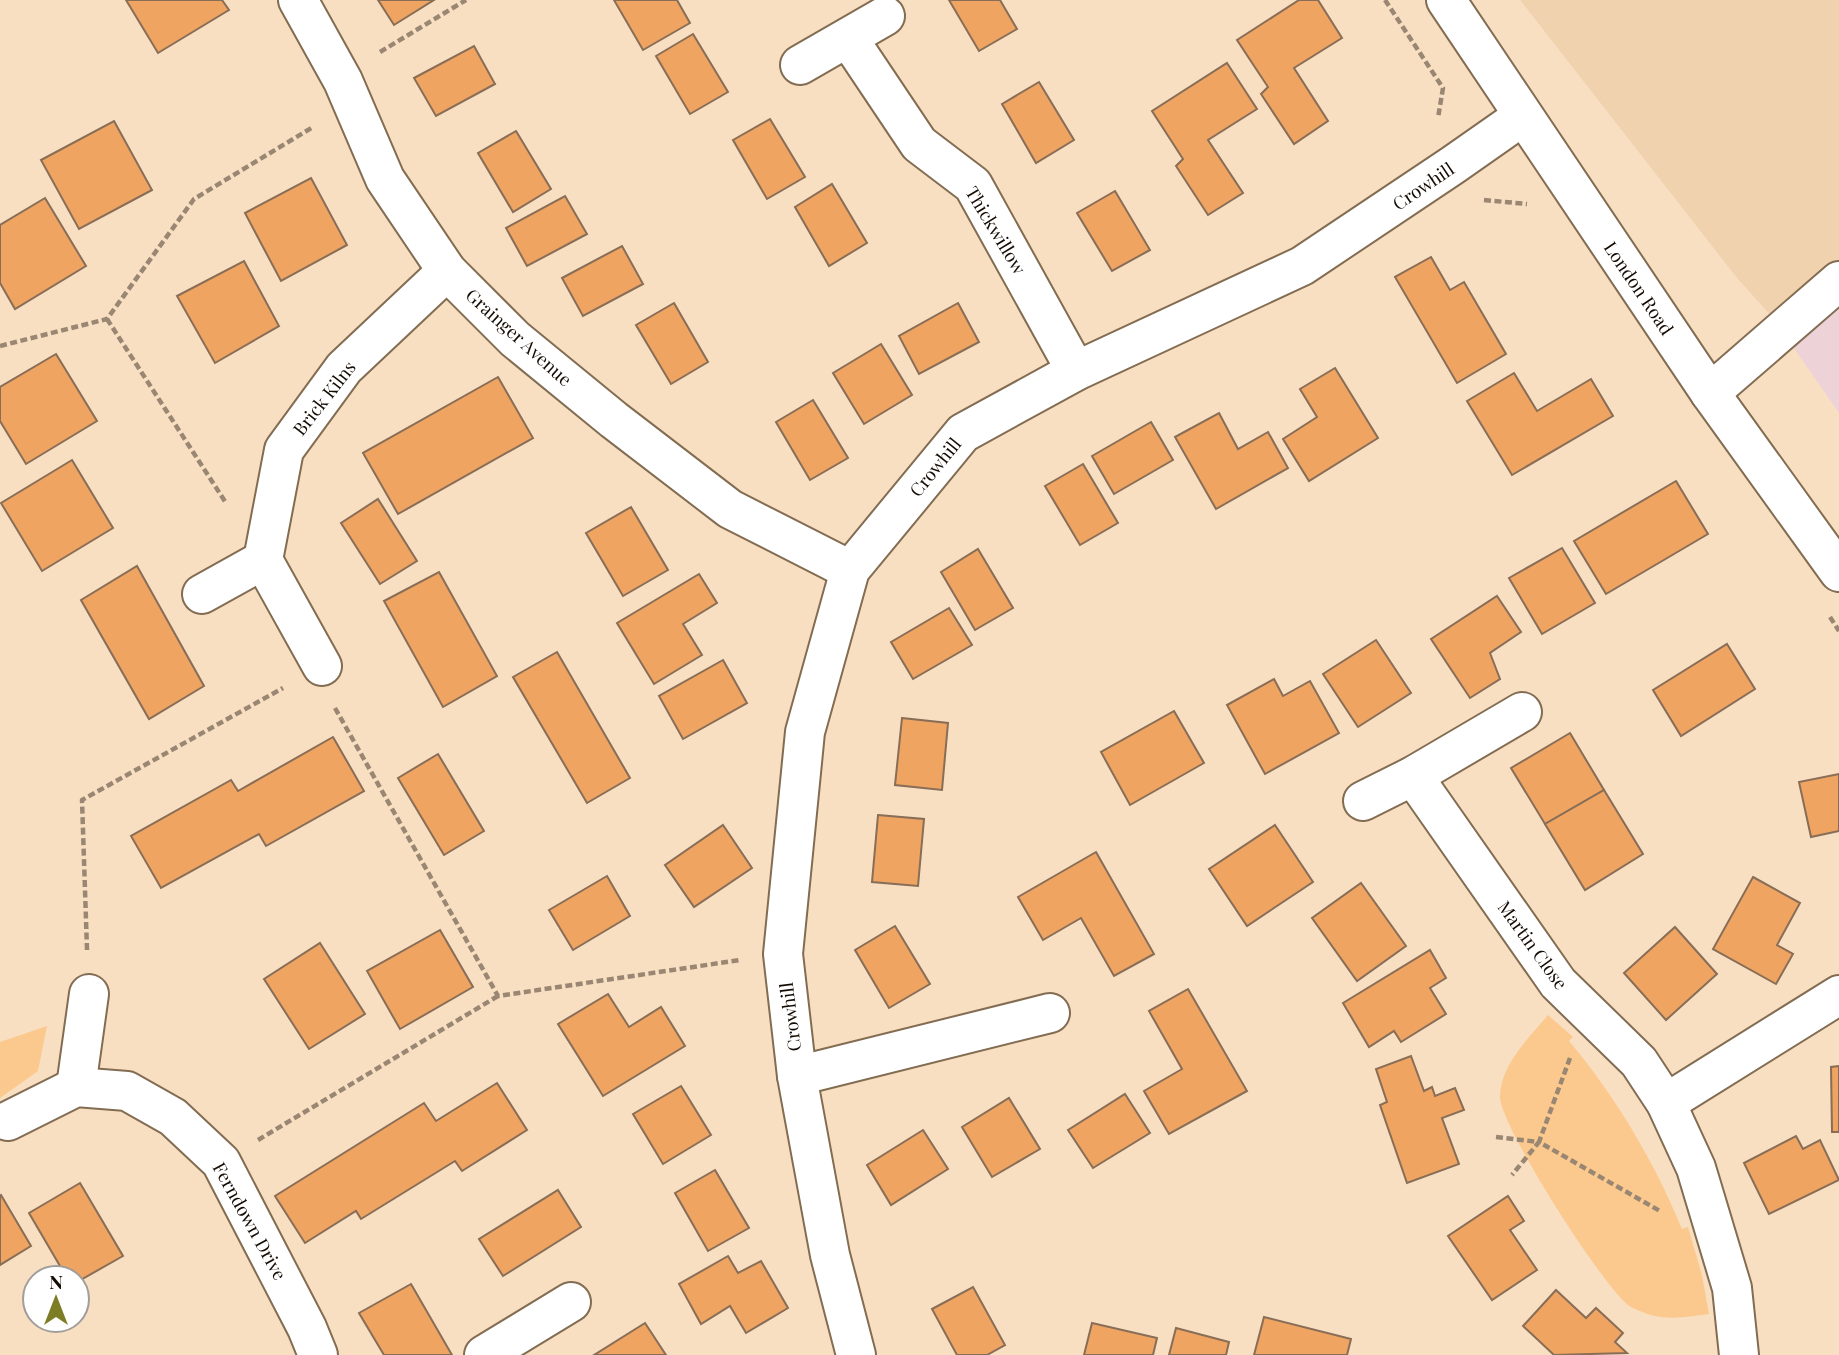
<svg xmlns="http://www.w3.org/2000/svg" width="1839" height="1355" viewBox="0 0 1839 1355" font-family="'Playfair Display',serif">
<style>
.built{fill:#f0d2af}
.education{fill:#edd2d8}
.green{fill:#fbc98e}
.building{fill:#efa461;stroke:#886d57;stroke-width:2}
.lines{fill:none;stroke-linecap:round;stroke-linejoin:round}
.minor-casing{stroke:#826c52;stroke-width:42}
.path{stroke:#9a8773;stroke-width:4.5;stroke-dasharray:7 3.5;stroke-linecap:butt}
.minor{stroke:#fff;stroke-width:38}
.labels{text-anchor:middle;dominant-baseline:central;stroke-width:7;stroke-linejoin:round;paint-order:stroke}
.street-label{font-size:18px;fill:#140b03;stroke:#fff}
</style>
<rect width="100%" height="100%" fill="#f9dfc2"/>
<path class="built" d="M1520,0h319v262l-66,56 -36,-40z"/>
<path class="education" d="M1839,262v151l-66,-95z"/>
<g class="green">
<path d="M1548,1015l25,22 -4,4c47,56 85,120 113,188l6,-2 14,48 7,39c-30,4 -49,8 -78,-7 -24,-13 -133,-184 -131,-211 1,-32 29,-58 48,-81z"/>
<path d="M47,1026l-9,45 -38,27v-56z"/>
</g>
<g class="building">
<path d="M126,0h96l7,10 -71,43z"/>
<path d="M378,0h56l-40,25z"/>
<path d="M614,0h63l13,23 -47,27z"/>
<path d="M949,0h51l17,29 -38,22z"/>
<path d="M1299,0h19l24,38 -48,30 34,53 -34,23 -33,-50 7,-7 -31,-47z"/>
<path d="M693,34l35,58 -38,22 -34,-58z"/>
<path d="M474,46l21,38 -59,32 -22,-38z"/>
<path d="M1227,63l30,46 -49,31 35,53 -35,22 -32,-49 7,-7 -31,-48z"/>
<path d="M1039,82l35,58 -38,23 -34,-59z"/>
<path d="M770,119l35,58 -38,22 -34,-59z"/>
<path d="M114,121l38,69 -73,39 -38,-69z"/>
<path d="M516,131l35,58 -38,23 -35,-59z"/>
<path d="M311,178l36,67 -66,36 -36,-68z"/>
<path d="M832,184l35,59 -38,23 -34,-59z"/>
<path d="M1115,191l35,59 -38,21 -35,-58z"/>
<path d="M565,196l22,38 -60,32 -21,-38z"/>
<path d="M45,198l41,68 -71,43 -15,-26v-58z"/>
<path d="M622,246l21,38 -60,32 -21,-38z"/>
<path d="M1431,257l19,33 14,-8 42,72 -49,29 -62,-106z"/>
<path d="M244,261l35,65 -64,37 -38,-67z"/>
<path d="M674,303l34,59 -37,22 -35,-59z"/>
<path d="M958,303l21,39 -60,32 -20,-38z"/>
<path d="M881,344l31,51 -48,29 -31,-51z"/>
<path d="M56,354l41,67 -71,43 -26,-43v-34z"/>
<path d="M1335,368l43,70 -69,43 -26,-42 34,-22 -17,-28z"/>
<path d="M1514,373l23,38 54,-32 22,37 -101,59 -45,-74z"/>
<path d="M498,377l35,61 -135,76 -35,-61z"/>
<path d="M813,400l35,58 -38,22 -34,-58z"/>
<path d="M1219,413l19,36 30,-17 20,36 -72,41 -41,-72z"/>
<path d="M1151,422l22,38 -59,34 -22,-38z"/>
<path d="M72,460l41,68 -71,43 -41,-68z"/>
<path d="M1083,464l35,59 -38,22 -35,-59z"/>
<path d="M1676,481l32,53 -102,60 -32,-53z"/>
<path d="M378,499l39,62 -37,23 -39,-61z"/>
<path d="M631,507l37,63 -45,26 -37,-63z"/>
<path d="M1562,548l33,55 -53,31 -33,-56z"/>
<path d="M978,549l35,59 -38,22 -34,-58z"/>
<path d="M137,566l67,120 -55,33 -68,-119z"/>
<path d="M439,572l58,104 -54,31 -59,-106z"/>
<path d="M699,574l18,29 -34,21 19,31 -48,29 -37,-61z"/>
<path d="M1497,596l24,36 -31,21 10,26 -30,19 -39,-59z"/>
<path d="M949,608l23,37 -59,34 -22,-37z"/>
<path d="M1376,640l35,53 -53,34 -35,-53z"/>
<path d="M1727,644l28,45 -74,47 -28,-46z"/>
<path d="M557,652l73,126 -43,25 -74,-126z"/>
<path d="M723,660l24,43 -64,36 -24,-43z"/>
<path d="M1274,679l9,17 27,-15 29,52 -74,41 -38,-69z"/>
<path d="M1174,711l30,52 -74,42 -29,-53z"/>
<path d="M902,718l46,5 -6,67 -47,-5z"/>
<path d="M1570,733l34,57 -59,34 -34,-56z"/>
<path d="M333,737l31,54 -98,55 -7,-12 -98,54 -30,-52 100,-56 7,11z"/>
<path d="M438,754l46,77 -40,24 -46,-77z"/>
<path d="M1839,774v57l-28,6 -12,-55z"/>
<path d="M1604,790l39,64 -58,36 -40,-66z"/>
<path d="M878,815l46,4 -6,67 -46,-4z"/>
<path d="M723,825l29,43 -58,39 -29,-42z"/>
<path d="M1275,825l38,57 -66,44 -38,-57z"/>
<path d="M1096,852l58,102 -40,22 -33,-58 -38,22 -25,-43z"/>
<path d="M607,876l23,40 -57,34 -24,-40z"/>
<path d="M1753,877l47,26 -23,42 16,9 -17,30 -63,-35z"/>
<path d="M1361,883l45,63 -49,35 -45,-63z"/>
<path d="M895,926l35,58 -41,24 -34,-58z"/>
<path d="M1675,927l42,47 -51,46 -42,-47z"/>
<path d="M440,930l33,57 -73,42 -33,-58z"/>
<path d="M320,943l45,71 -56,35 -45,-70z"/>
<path d="M1430,950l16,28 -16,10 16,26 -45,28 -7,-11 -25,16 -26,-44z"/>
<path d="M1188,989l59,102 -78,43 -25,-43 38,-22 -33,-58z"/>
<path d="M608,994l21,33 32,-20 24,39 -82,50 -45,-72z"/>
<path d="M1411,1056l13,35 8,-4 3,9 20,-8 9,22 -22,8 17,46 -52,19 -27,-78 7,-3 -11,-33z"/>
<path d="M1839,1066v66h-7l-1,-65z"/>
<path d="M497,1083l30,47 -65,41 -7,-10 -94,58 -5,-8 -51,32 -30,-47 149,-93 12,18z"/>
<path d="M681,1086l30,49 -48,29 -30,-50z"/>
<path d="M1125,1094l25,39 -57,35 -25,-38z"/>
<path d="M1009,1098l31,51 -48,28 -30,-50z"/>
<path d="M923,1130l25,39 -57,36 -24,-40z"/>
<path d="M1796,1136l7,13 17,-9 19,40 -70,34 -25,-51z"/>
<path d="M715,1170l34,58 -41,23 -33,-58z"/>
<path d="M80,1183l43,73 -46,26v-4h-10l-38,-65z"/>
<path d="M558,1190l23,37 -78,49 -24,-37z"/>
<path d="M1,1195l30,51 -31,19v-69z"/>
<path d="M1508,1196l16,25 -14,9 27,40 -45,30 -44,-64z"/>
<path d="M728,1256l10,17 23,-12 27,47 -42,25 -16,-27 -29,18 -22,-40z"/>
<path d="M411,1284l41,71h-68l-25,-42z"/>
<path d="M973,1287l32,58 -18,10h-30l-25,-46z"/>
<path d="M1556,1290l30,28 10,-10 27,25 -8,9 12,11 -73,2 -31,-29z"/>
<path d="M1264,1317l87,22 -4,16h-93z"/>
<path d="M645,1323l21,32h-72z"/>
<path d="M1092,1323l65,15 -4,17h-69z"/>
<path d="M1176,1328l53,14 -3,13h-57z"/>
</g>
<g class="lines">
<g class="minor-casing">
<g id="minor">
<path d="M298,0l45,81 42,98 62,92 68,68 99,81 116,89 120,61"/>
<path d="M1446,0l264,393 129,179"/>
<path d="M848,38l71,106 54,41 103,186"/>
<path d="M800,65l85,-49"/>
<path d="M1710,393l129,-112"/>
<path d="M202,594l61,-34"/>
<path d="M322,666l-59,-106 21,-110 60,-82 103,-97"/>
<path d="M1413,776l145,207 81,79 27,41 30,65 36,120 7,67"/>
<path d="M1363,801l50,-25 109,-64"/>
<path d="M797,1076l253,-63"/>
<path d="M76,1087l13,-93"/>
<path d="M1666,1103l173,-108"/>
<path d="M8,1121l68,-34 51,4 46,26 48,45 86,166 11,27"/>
<path d="M484,1355l87,-53"/>
<path d="M856,1355l-26,-100 -33,-179 -14,-122 22,-222 45,-162 113,-137 113,-62 226,-105 151,-101 70,-49"/>
</g>
</g>
<g class="path">
<path d="M1385,0l58,88 -5,30"/>
<path d="M380,52l86,-52"/>
<path d="M1484,200l43,4"/>
<path d="M107,319l119,184"/>
<path d="M0,346l107,-27 87,-120 119,-72"/>
<path d="M1830,617l9,14"/>
<path d="M335,708l163,288 242,-36"/>
<path d="M87,950l-5,-150 201,-112"/>
<path d="M1570,1058l-31,84 121,69"/>
<path d="M1496,1137l43,5 -27,33"/>
<path d="M258,1140l240,-144"/>
</g>
<use href="#minor" class="minor"/>
</g>
<g class="labels">
<g class="street-label">
<text transform="translate(1423 186) rotate(-34)">Crowhill</text>
<text transform="translate(996 230) rotate(59)">Thickwillow</text>
<text transform="translate(1639 288) rotate(56)">London Road</text>
<text transform="translate(519 337) rotate(42)">Grainger Avenue</text>
<text transform="translate(324 398) rotate(-52)">Brick Kilns</text>
<text transform="translate(935 467) rotate(-51)">Crowhill</text>
<text transform="translate(1533 945) rotate(54)">Martin Close</text>
<text transform="translate(790 1017) rotate(-97)">Crowhill</text>
<text transform="translate(250 1221) rotate(61)">Ferndown Drive</text>
</g>
</g>
<g transform="translate(56 1299)"><circle r="33" fill="#ffffff" stroke="#a19d9a" stroke-width="2"/>
<path d="M0-5L12 26L0 18L-12 26Z" fill="#7c7d25"/>
<text y="-10" font-size="19" font-weight="bold" text-anchor="middle" fill="#140b03">N</text>
</g>
</svg>
